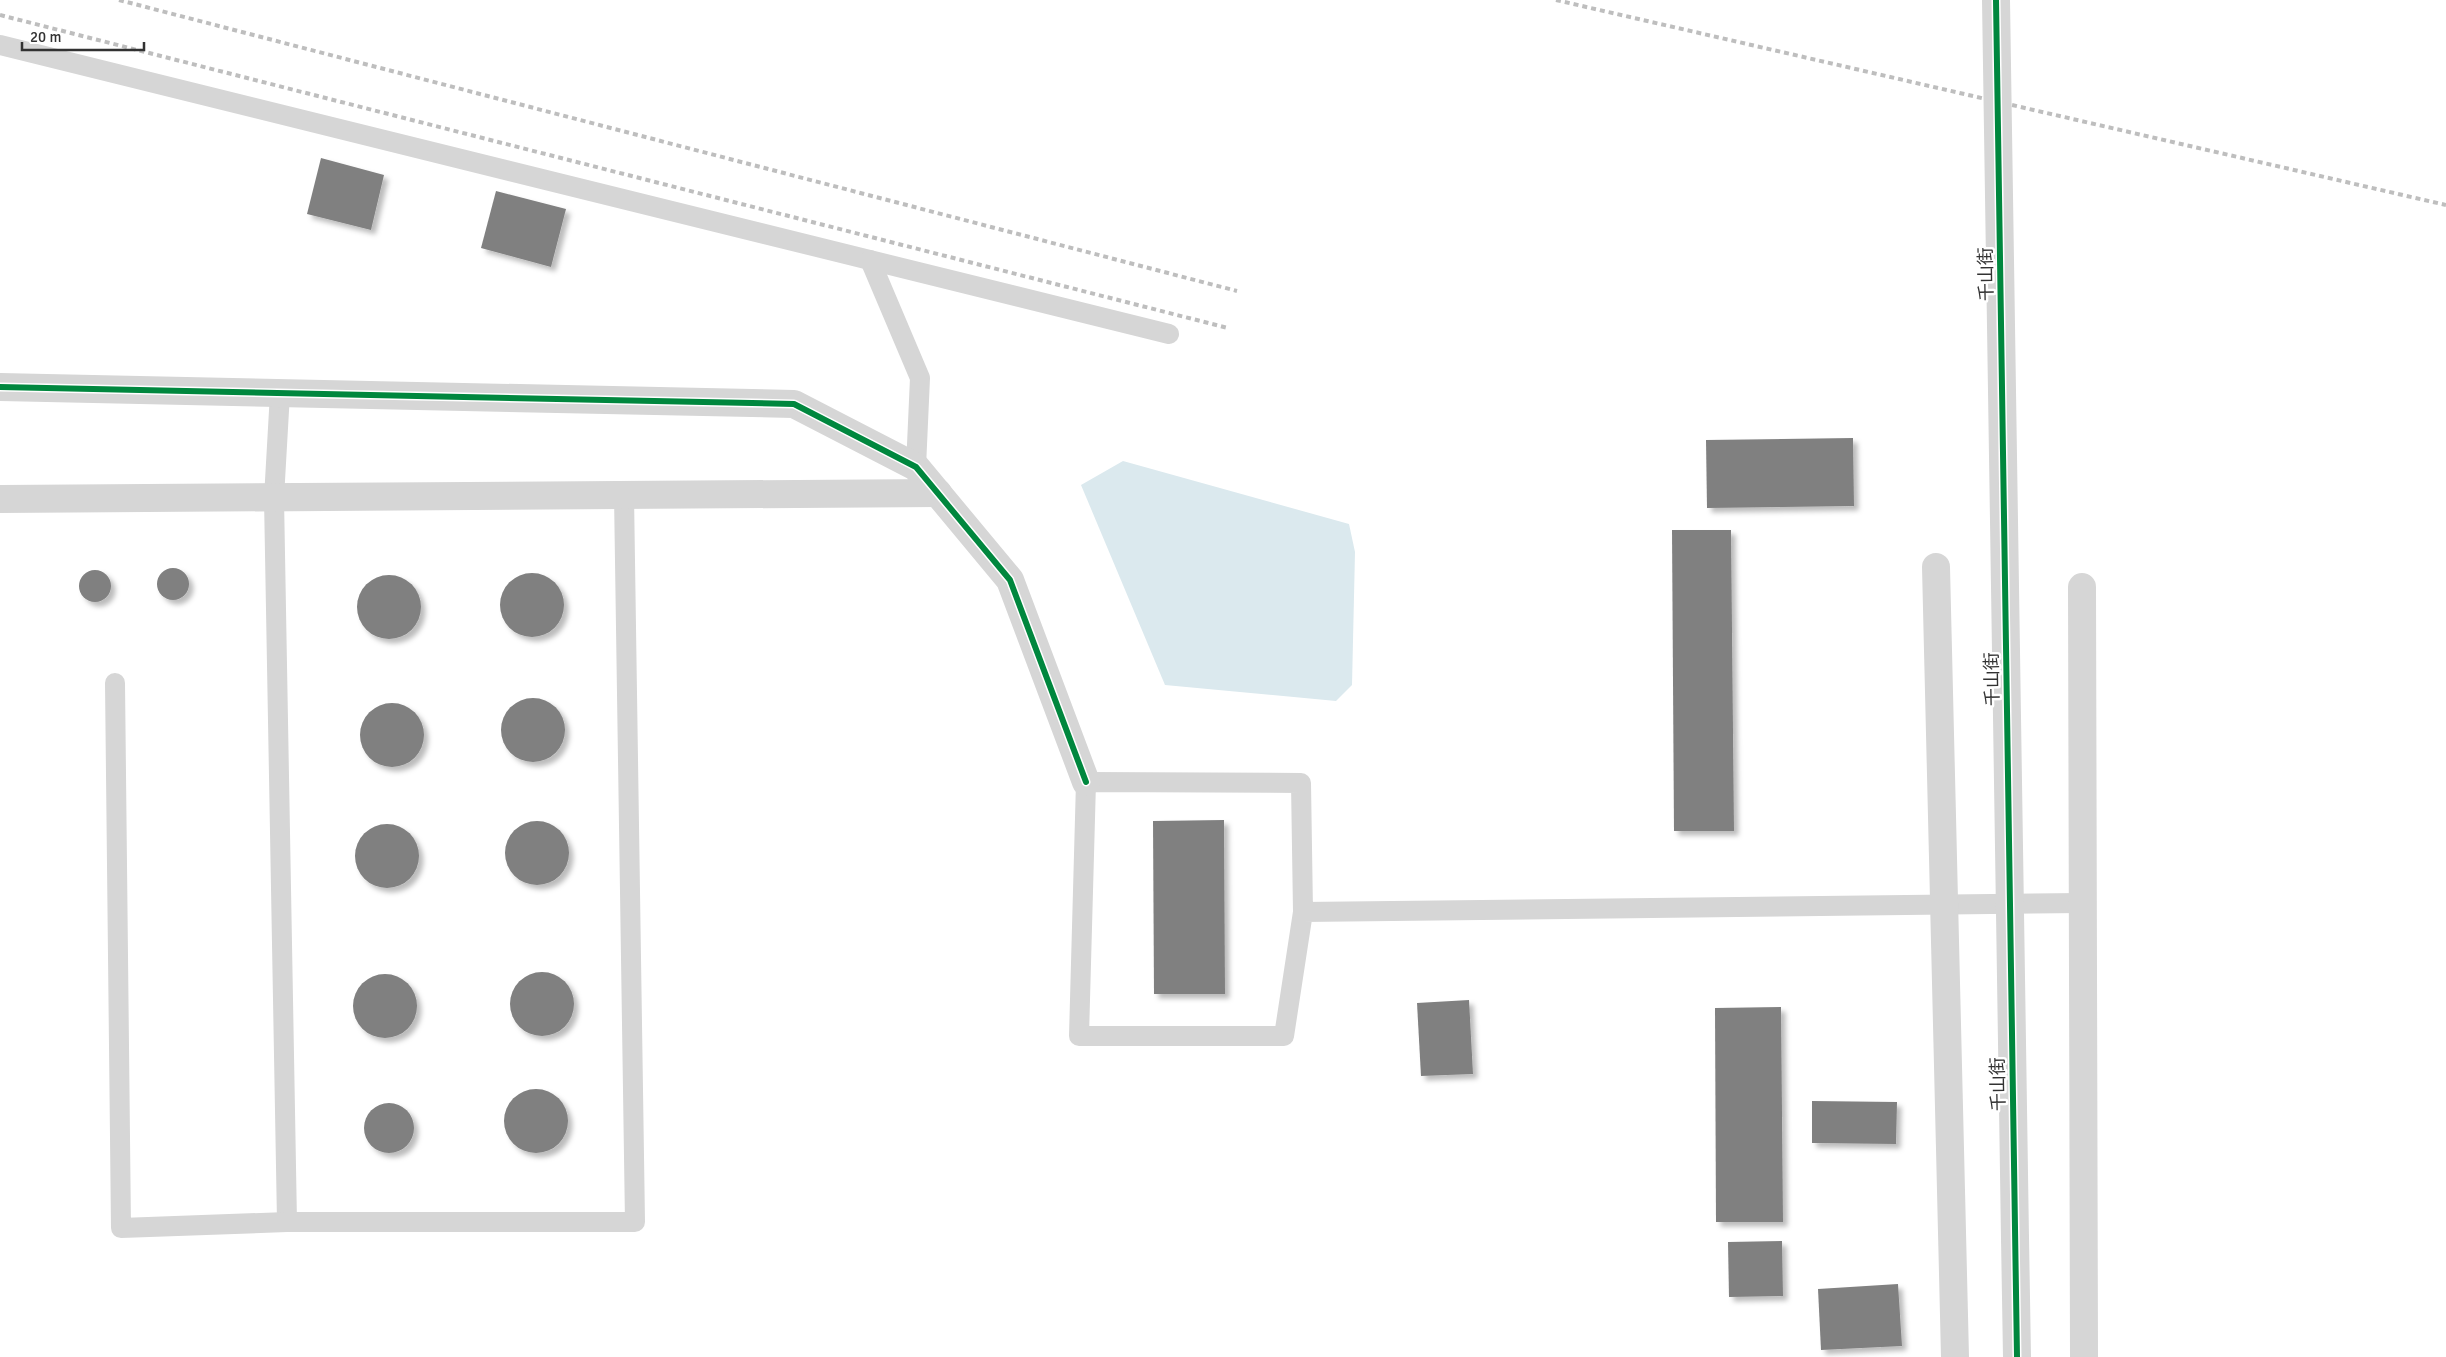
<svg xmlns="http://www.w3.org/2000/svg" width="2446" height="1357" viewBox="0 0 2446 1357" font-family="Signika,'Noto Sans SC',sans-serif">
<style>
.water{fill:#dbe9ee}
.building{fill:#808080;filter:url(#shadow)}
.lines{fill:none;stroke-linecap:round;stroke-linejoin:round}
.service{stroke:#d6d6d6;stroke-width:20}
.minor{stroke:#d6d6d6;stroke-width:28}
.tertiary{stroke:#d6d6d6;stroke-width:28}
.rail{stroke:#bebebe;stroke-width:4;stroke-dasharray:5 4;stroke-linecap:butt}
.tertiary-bridge{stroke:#d6d6d6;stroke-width:28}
.cycleway-casing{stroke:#fff;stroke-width:9}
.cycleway{stroke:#00873e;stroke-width:6}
.labels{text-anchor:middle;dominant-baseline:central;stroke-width:5;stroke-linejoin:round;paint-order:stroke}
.street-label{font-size:18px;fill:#323232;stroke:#fff}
</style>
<defs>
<filter id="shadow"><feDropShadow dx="4.5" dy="4.5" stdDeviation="2.5" flood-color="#0004"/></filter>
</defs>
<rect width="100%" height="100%" fill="#fff"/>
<path class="water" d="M1123,461l226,63 6,28 -3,133 -16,16 -171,-16 -84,-200z"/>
<g class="building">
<path d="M321,158l63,17 -13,55 -64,-16z"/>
<path d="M496,191l70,18 -15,58 -70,-19z"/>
<path d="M1853,438l1,68 -147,2 -1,-68z"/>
<path d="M1672,530h59l3,301h-60z"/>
<circle cx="173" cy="584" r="16"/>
<circle cx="95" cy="586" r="16"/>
<circle cx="532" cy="605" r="32"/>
<circle cx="389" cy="607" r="32"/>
<circle cx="533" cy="730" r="32"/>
<circle cx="392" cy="735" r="32"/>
<path d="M1224,820l1,174h-71l-1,-173z"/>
<circle cx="537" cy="853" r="32"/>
<circle cx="387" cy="856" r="32"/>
<circle cx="542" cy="1004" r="32"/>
<circle cx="385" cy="1006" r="32"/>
<path d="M1469,1000l4,74 -52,2 -4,-73z"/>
<path d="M1781,1007l2,215h-67l-1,-214z"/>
<circle cx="536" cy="1121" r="32"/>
<path d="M1812,1101l85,1 -1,42 -84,-1z"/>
<circle cx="389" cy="1128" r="25"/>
<path d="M1782,1241l1,55 -54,1 -1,-55z"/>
<path d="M1898,1284l4,62 -81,4 -3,-61z"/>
</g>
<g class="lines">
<g class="service">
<path d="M0,45l1169,289"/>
<path d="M870,260l50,118 -4,89"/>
<path d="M280,393l-6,105 13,724"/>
<path d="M115,683l6,545 166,-6h348l-11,-727"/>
<path d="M1303,912l-19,124h-205l7,-254 215,1 2,129 779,-9"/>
</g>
<g class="minor">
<path d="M0,387l794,17 122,63 94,113 76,202"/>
<path d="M0,499l938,-6"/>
<path d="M1936,567l19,790"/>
<path d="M2082,587l2,770"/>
</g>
<path class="tertiary" d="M2015,1238l2,119"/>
<g class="rail">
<path d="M119,0l1118,291"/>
<path d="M1556,0l890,205"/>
<path d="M0,15l1228,313"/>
</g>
<path class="tertiary-bridge" d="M1996,0l19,1238"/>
<g class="cycleway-casing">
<g id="cycleway">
<path d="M1996,0l21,1357"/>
<path d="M0,387l794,17 122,63 94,113 76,202"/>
</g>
</g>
<use href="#cycleway" class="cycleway"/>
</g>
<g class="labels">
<g class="street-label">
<text transform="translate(1986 274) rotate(-91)">千山街</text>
<text transform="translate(1992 679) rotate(-91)">千山街</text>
<text transform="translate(1998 1084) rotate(-91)">千山街</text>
</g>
</g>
<path d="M22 42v8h122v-8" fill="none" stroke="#323232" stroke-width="2.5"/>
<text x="30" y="42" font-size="15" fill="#323232" stroke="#ffffff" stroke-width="4" paint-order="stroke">20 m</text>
</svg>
